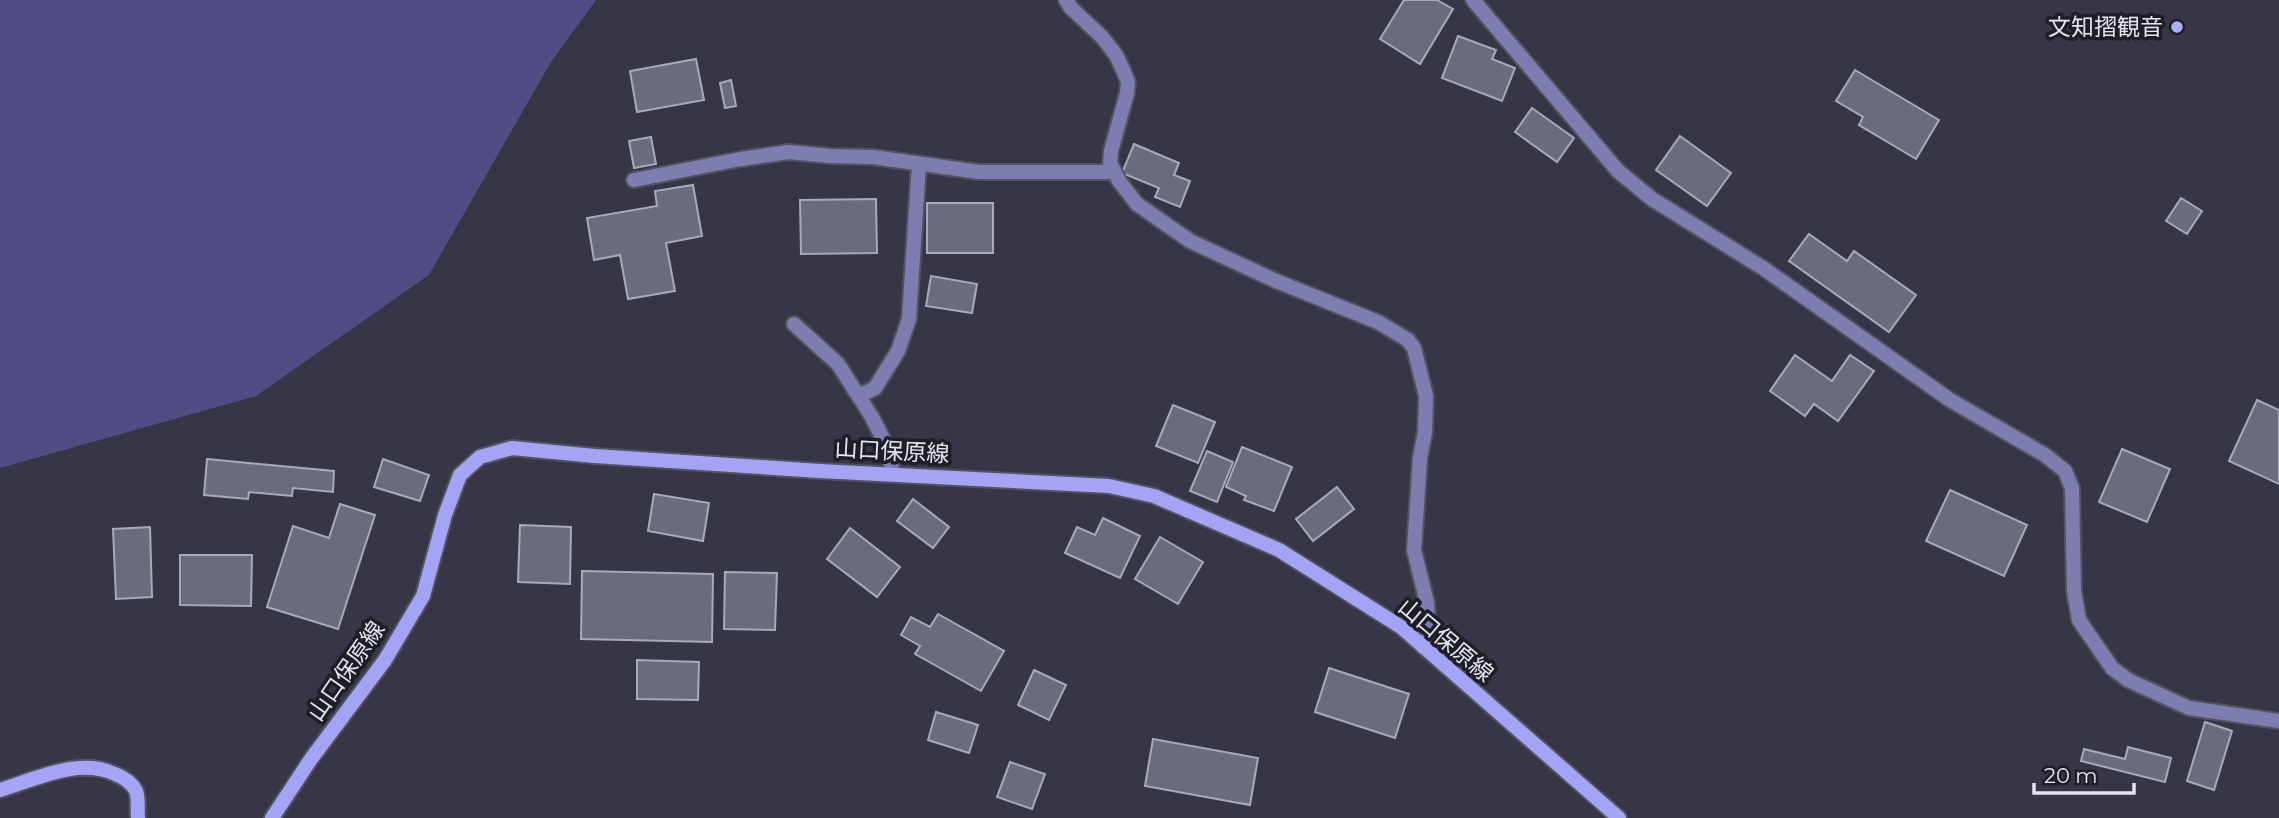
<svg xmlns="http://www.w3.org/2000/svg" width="2279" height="818" viewBox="0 0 2279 818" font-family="Montserrat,'Noto Sans JP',sans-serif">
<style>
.green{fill:#4f4d84}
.building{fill:#6b6b7e;stroke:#a8a9bd;stroke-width:2}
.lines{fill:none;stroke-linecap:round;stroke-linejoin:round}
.minor-casing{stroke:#525261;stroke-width:18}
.secondary-casing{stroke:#525261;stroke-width:18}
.minor{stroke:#7d7db0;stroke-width:14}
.secondary{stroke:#a5a3f5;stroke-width:14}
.poi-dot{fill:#afaefa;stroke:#1e1e26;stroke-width:2.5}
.labels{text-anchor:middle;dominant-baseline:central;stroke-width:7;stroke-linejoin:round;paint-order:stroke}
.poi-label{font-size:23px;fill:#e5e5f0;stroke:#1e1e26;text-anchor:end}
.street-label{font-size:23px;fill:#e5e5f0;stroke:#1e1e26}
</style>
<rect width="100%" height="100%" fill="#363646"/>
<path class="green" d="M0,0h596l-45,62 -122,213 -173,121 -256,72z"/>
<g class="building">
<path d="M1404,0h33l16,9 -33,55 -40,-25z"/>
<path d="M1458,36l38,14 -4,9 23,9 -13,33 -60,-23z"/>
<path d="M696,59l8,41 -67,12 -7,-41z"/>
<path d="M1855,70l84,50 -23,39 -57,-34 4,-8 -27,-16z"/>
<path d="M731,80l5,26 -11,2 -5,-25z"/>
<path d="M1532,108l42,30 -17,24 -42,-30z"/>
<path d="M1680,136l51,37 -24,33 -51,-36z"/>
<path d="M651,137l5,27 -22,4 -5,-27z"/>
<path d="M1134,144l45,19 -5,12 16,6 -10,26 -25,-10 4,-9 -37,-15z"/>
<path d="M693,185l9,51 -36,7 9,48 -47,8 -8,-44 -26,5 -7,-42 70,-12 -2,-15z"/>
<path d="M2181,198l21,13 -15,23 -21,-13z"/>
<path d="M876,199l1,54 -76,1 -1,-54z"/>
<rect x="927" y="203" width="66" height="50"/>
<path d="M1809,234l38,27 7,-10 62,44 -27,37 -100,-71z"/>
<path d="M931,276l46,8 -5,29 -46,-7z"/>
<path d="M1795,355l37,26 18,-26 24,16 -36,50 -24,-17 -9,12 -35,-25z"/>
<path d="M2257,400l22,10v74l-50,-23z"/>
<path d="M1173,405l42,17 -17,41 -42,-17z"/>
<path d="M1242,447l50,20 -18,44 -30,-11 2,-4 -20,-9z"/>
<path d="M2122,449l48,20 -23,53 -48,-20z"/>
<path d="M1207,451l26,11 -16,40 -27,-11z"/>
<path d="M207,459l127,12 -1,21 -40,-4 -1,8 -43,-4 -1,7 -44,-4z"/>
<path d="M383,459l46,16 -9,26 -46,-14z"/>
<path d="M1337,487l17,22 -41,32 -17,-22z"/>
<path d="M1950,490l77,35 -23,51 -78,-35z"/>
<path d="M654,494l55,9 -6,38 -55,-10z"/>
<path d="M913,499l36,28 -16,21 -36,-27z"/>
<path d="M340,504l35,11 -37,114 -71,-22 26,-81 36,12z"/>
<path d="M1103,518l37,18 -20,42 -55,-25 12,-26 18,8z"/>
<path d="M520,525l51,2 -1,57 -52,-2z"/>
<path d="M150,527l2,70 -36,2 -3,-70z"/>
<path d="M850,528l50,39 -23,30 -50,-38z"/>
<path d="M1160,537l43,25 -25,42 -43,-25z"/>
<path d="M180,555h72l-1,51 -71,-1z"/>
<path d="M582,571l131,3 -1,68 -131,-3z"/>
<path d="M725,572l52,1 -2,57 -51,-1z"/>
<path d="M938,614l66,37 -23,40 -66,-37 5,-8 -19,-11 10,-18 19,10z"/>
<path d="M637,660l62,2 -1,38 -61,-1z"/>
<path d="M1329,668l80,26 -14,44 -80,-26z"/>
<path d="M1034,670l32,15 -17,35 -31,-15z"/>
<path d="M936,712l42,13 -9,28 -41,-13z"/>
<path d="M2205,722l27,9 -18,59 -27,-9z"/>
<path d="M1153,739l105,19 -8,47 -105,-19z"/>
<path d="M2128,747l43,11 -6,24 -84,-21 3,-12 41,10z"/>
<path d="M1010,762l35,12 -13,35 -35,-12z"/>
</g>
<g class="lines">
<g class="minor-casing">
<g id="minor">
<path d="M1066,0l5,8 31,29 14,18 8,17 4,10 -1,11 -16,58 -1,12 9,18 18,23 53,37 86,40 102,41 30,18 6,8 12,48 -1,36 -5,26 -6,92 13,53 2,32 -6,12"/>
<path d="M1473,0l145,171 34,28 111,69 187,132 95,55 20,16 7,17 2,103 5,29 33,48 16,12 61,28 90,13"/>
<path d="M634,180l107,-21 48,-7 41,4 43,1 106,15h135"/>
<path d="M794,324l44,40 34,53 15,30 6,27"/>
<path d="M859,396l16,-8 23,-37 11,-32 10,-155"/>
</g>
</g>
<g class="secondary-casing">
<g id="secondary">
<path d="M0,790c36,-11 79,-33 115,-16 8,3 17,9 21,17 3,7 1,19 2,27"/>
<path d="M272,818l39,-59 74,-99 38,-64 22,-81 15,-40 20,-18 32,-9 83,8 225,15 289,15 45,10 125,54 122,77 218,191"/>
</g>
</g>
<use href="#minor" class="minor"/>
<use href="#secondary" class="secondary"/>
</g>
<circle class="poi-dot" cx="2177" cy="27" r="7"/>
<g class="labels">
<g class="poi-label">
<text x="2163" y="27">文知摺観音</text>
</g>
<g class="street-label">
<text transform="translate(892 451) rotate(3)">山口保原線</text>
<text transform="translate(1446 640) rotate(40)">山口保原線</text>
<text transform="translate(346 671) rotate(-55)">山口保原線</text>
</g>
</g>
<path d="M2034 783v10h100v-10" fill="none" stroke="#e5e5f0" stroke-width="3.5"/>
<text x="2044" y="783" font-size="21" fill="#e5e5f0" stroke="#1e1e26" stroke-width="5" paint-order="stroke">20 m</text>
</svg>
